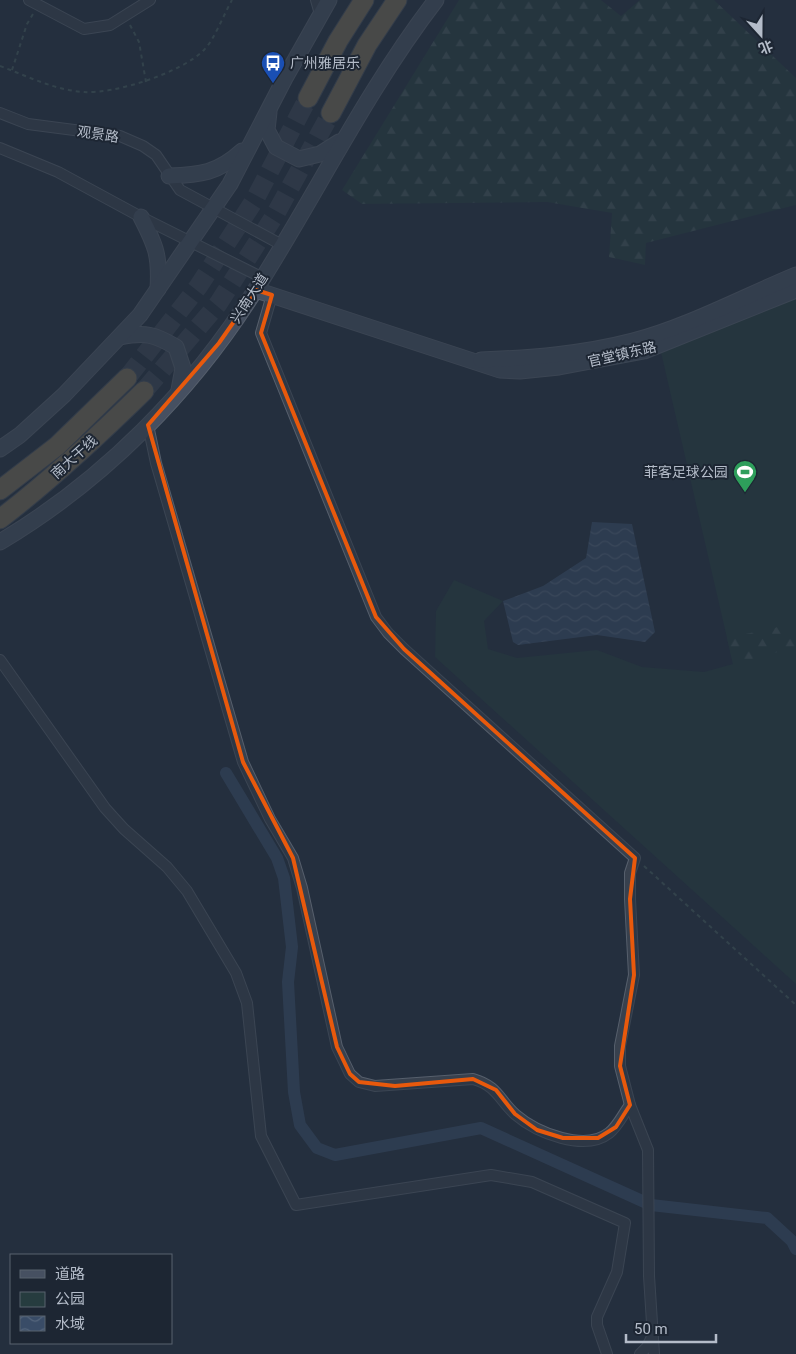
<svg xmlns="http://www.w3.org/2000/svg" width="796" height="1354" viewBox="0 0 796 1354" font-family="Roboto,'Noto Sans SC',sans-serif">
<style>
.green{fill:#263c3f}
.forest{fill:url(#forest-firs)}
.water{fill:url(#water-waves)}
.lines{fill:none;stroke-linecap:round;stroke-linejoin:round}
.canal{stroke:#394c67;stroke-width:12}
.highway-tunnel{stroke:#3a4453;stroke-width:19;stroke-dasharray:19 9;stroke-linecap:butt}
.street-casing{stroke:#565f6c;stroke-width:12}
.secondary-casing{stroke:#565f6c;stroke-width:17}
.highway-casing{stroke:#434c59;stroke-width:21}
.path{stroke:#44595c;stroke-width:2;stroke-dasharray:4 4;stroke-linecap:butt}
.street{stroke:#38414e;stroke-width:10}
.secondary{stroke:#465061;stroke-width:15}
.highway{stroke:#746855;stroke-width:19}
.marked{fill:none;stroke:#e8590c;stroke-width:4;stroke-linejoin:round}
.labels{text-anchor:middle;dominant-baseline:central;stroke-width:4;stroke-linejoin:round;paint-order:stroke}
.poi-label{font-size:14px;fill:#b4bcc9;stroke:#1d2633;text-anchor:start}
.street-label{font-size:14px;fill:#b4bcc9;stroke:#1d2633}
</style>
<defs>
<pattern id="forest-firs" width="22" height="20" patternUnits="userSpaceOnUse" patternTransform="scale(1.25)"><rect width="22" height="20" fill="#263c3f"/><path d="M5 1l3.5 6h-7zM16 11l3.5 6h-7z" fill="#435659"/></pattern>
<pattern id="water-waves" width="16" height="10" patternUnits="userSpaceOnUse" patternTransform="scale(1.25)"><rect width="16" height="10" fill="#394c67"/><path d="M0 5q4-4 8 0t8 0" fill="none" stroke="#53647b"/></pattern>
</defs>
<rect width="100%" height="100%" fill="#242f3e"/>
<path class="green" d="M796,295v689l-361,-327 1,-46 18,-31 49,21 -19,20 4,28 29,9 80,-8 45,17 62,5 29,-8 -73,-316z"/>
<g class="forest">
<path d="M459,0h142l20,16 19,-16h74l82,78v127l-150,38 -1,22 -36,-8 3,-44 -65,-11 -185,2 -20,-14z"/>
<path d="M796,623v24l-63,17 -6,-26z"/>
</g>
<path class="water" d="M592,522l40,2 23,108 -10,10 -48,-7 -79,10 -5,-3 -10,-41 40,-15 43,-28z"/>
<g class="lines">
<path class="canal" d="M226,773l51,85 7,20 8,69 -4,35 6,110 6,33 17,23 18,7 146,-27 170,77 116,13 25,23 4,8"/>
<g class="highway-tunnel">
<path d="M127,378l71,-91 56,-86 54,-103"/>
<path d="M144,391l74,-87 57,-89 56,-102"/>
</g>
<g class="street-casing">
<g id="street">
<path d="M29,0l55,29 26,-4 40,-25"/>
<path d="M316,0l4,14"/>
<path d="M0,113l28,11 92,12 23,10 13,9 24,35 102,55"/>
<path d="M0,148l58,24 83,45 122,61"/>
<path d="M272,295l-11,38 115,284 12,16 16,16 231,209 -5,15v26l4,76 -14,71v20l10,39 18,45 1,126 5,78"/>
<path d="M148,425l8,38 87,299 27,57 23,39 9,30 35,159 13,27 9,8 16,4 98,-7c25,7 26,21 43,36 21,18 69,37 93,18 9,-7 14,-19 21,-28"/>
<path d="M0,660l105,148 19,21 43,38 20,24 49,82 11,30 14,133 35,69 195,-30 41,7 93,41 -8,49 -20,45v8l10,29"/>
<path d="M640,1354l7,-7 5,-10"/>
</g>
</g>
<g class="secondary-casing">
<g id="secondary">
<path d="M269,112l-2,18 9,17 23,12 21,-5 19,-12"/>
<path d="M169,176c31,-1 49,-3 73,-25"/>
<path d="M141,217c15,29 19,39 17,72"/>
<path d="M256,290l244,80 20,1 39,-4 85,-16 152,-61"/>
<path d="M120,337c25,-5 34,-3 56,10l7,21 -4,22"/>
<path d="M481,360c51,-2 102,-6 152,-19 54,-14 110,-44 163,-66"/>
<path d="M0,449l20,-14 44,-40 76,-80 90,-131 55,-106 44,-78"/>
<path d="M0,542c104,-62 192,-151 256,-253 61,-96 110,-198 180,-289"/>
</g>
</g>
<g class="highway-casing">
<g id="highway">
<path d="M308,98l30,-57 26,-41"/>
<path d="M331,113l36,-68 30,-45"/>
<path d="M0,490l57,-44 70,-68"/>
<path d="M0,519c51,-39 98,-83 144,-128"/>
</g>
</g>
<g class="path">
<path d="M130,25l9,17 7,40"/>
<path d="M0,66c27,10 54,24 84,26 31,2 97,-19 120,-42 10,-10 20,-36 28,-50"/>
<path d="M12,70l15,-46 6,-10"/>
<path d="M644,866l152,139"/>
</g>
<use href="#street" class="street"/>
<use href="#secondary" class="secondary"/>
<use href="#highway" class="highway"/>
</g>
<path d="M0 0H796V1354H0ZM256,290l16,5 -11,38 115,284 28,32 231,209 -5,41 4,76 -14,91 10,39 -14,22 -18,11h-35l-26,-8 -22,-16 -19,-24 -23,-11 -78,7 -36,-4 -9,-8 -13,-27 -44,-189 -50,-96 -95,-337 71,-82z" fill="#242f3e" fill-opacity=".55" fill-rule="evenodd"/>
<path class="marked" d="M256,290l16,5 -11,38 115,284 28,32 231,209 -5,41 4,76 -14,91 10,39 -14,22 -18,11h-35l-26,-8 -22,-16 -19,-24 -23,-11 -78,7 -36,-4 -9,-8 -13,-27 -44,-189 -50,-96 -95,-337 71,-82z"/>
<defs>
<g id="bus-pin" transform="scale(1.25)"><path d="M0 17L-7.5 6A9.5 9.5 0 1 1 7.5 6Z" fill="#1a4fb4" stroke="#1d2633"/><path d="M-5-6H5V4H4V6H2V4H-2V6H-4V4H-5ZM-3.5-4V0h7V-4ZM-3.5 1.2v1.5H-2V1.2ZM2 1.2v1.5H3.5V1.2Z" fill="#fff"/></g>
<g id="stadium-pin" transform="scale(1.25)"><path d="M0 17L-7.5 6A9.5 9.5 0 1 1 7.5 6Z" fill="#2e9e5b" stroke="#1d2633"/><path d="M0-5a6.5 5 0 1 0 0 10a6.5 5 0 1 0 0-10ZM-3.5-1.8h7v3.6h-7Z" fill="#fff"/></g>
</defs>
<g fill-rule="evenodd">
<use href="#bus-pin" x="273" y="63"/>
<use href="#stadium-pin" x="745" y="472"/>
</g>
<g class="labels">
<g class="poi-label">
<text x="290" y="63">广州雅居乐</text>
<text x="728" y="472" text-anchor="end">菲客足球公园</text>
</g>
<g class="street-label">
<text transform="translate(98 134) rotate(9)">观景路</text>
<text transform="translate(249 298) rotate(-57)">兴南大道</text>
<text transform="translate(622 354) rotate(-13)">官堂镇东路</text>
<text transform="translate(74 457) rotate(-42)">南大干线</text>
</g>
</g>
<rect x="10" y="1254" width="162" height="90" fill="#1d2633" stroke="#59626f"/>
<rect x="20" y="1270" width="25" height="8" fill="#465061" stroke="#59626f"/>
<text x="55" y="1279" font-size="15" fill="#b4bcc9">道路</text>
<rect x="20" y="1292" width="25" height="15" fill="#263c3f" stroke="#59626f"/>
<text x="55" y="1304" font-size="15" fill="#b4bcc9">公园</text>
<rect x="20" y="1316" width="25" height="15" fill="url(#water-waves)" stroke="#59626f"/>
<text x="55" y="1329" font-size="15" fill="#b4bcc9">水域</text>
<g transform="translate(761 35) rotate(159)" stroke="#1d2633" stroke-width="4" paint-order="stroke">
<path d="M0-4L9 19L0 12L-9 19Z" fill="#b4bcc9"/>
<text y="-8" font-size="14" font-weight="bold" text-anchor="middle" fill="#b4bcc9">北</text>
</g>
<path d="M626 1334v8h90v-8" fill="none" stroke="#b4bcc9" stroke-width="2.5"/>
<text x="634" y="1334" font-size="15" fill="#b4bcc9" stroke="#1d2633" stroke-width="4" paint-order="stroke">50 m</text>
</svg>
